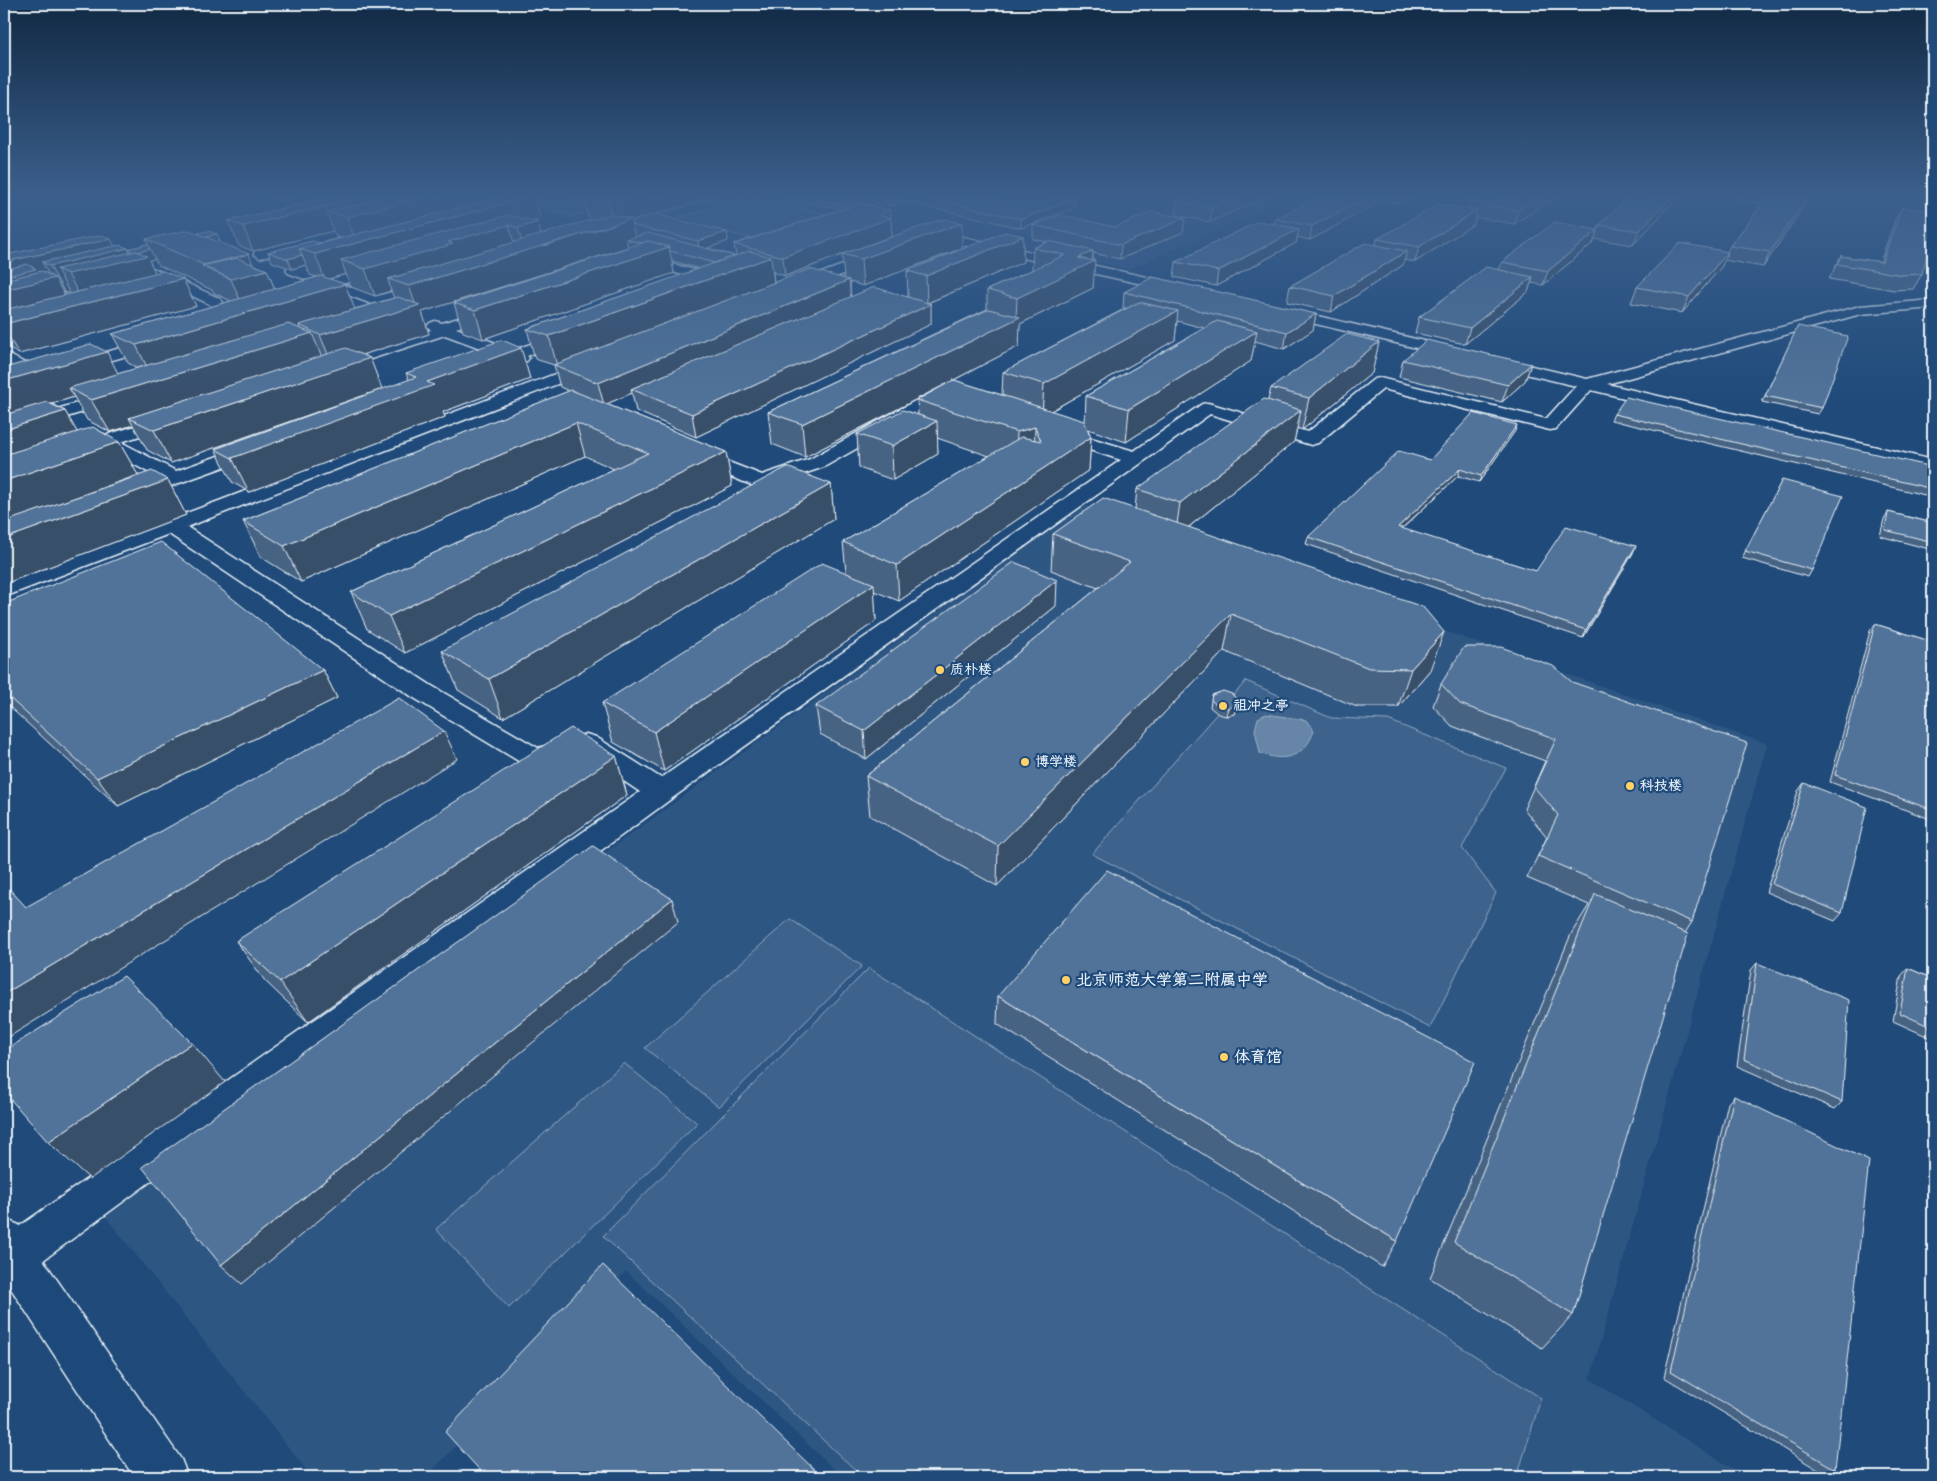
<svg xmlns="http://www.w3.org/2000/svg" width="1937" height="1481" viewBox="0 0 1937 1481" font-family="Kalam,'LXGW WenKai TC',sans-serif">
<style>
.built{fill:#2e5683}
.green{fill:#3c628c;stroke:#92aac2}
.water{fill:#6685a7;stroke:#9ab0c7}
.lines{fill:none;stroke-linecap:round;stroke-linejoin:round}
.minor-casing{stroke:#e8f1f8;stroke-width:3}
.tertiary-casing{stroke:#e8f1f8;stroke-width:3}
.minor{fill:#1f4a7a;fill-rule:evenodd}
.tertiary{fill:#1f4a7a;fill-rule:evenodd}
.wall{fill:#466384;stroke:#e8f1f8;fill-rule:evenodd}
.shaded-wall{fill:#39506b;stroke:#e8f1f8}
.building{fill:#517399;stroke:#e8f1f8}
.poi-dot{fill:#ffd166;stroke:#1f4a7a;stroke-width:2}
.labels{text-anchor:middle;dominant-baseline:central;stroke-width:4.5;stroke-linejoin:round;paint-order:stroke}
.poi-label{font-size:14px;font-weight:bold;fill:#e8f1f8;stroke:#1f4a7a;text-anchor:start}
.near-poi-label{font-size:16px;font-weight:bold;fill:#e8f1f8;stroke:#1f4a7a;text-anchor:start}
</style>
<rect width="100%" height="100%" fill="#1f4a7a"/>
<filter id="ink" filterUnits="userSpaceOnUse"><feTurbulence type="fractalNoise" baseFrequency=".02" numOctaves="2"/><feDisplacementMap in="SourceGraphic" scale="10" xChannelSelector="R" yChannelSelector="G"/><feConvolveMatrix kernelMatrix="1 2 1 2 8 2 1 2 1" color-interpolation-filters="sRGB"/></filter>
<g filter="url(#ink)">
<g class="built">
<path d="M481,197h809l-161,72 -201,-42 -139,53z"/>
<path d="M1084,505l683,239 -177,635 156,98h-904l-216,-206 -200,206h-114l-207,-261z"/>
</g>
<g class="green">
<path d="M492,197h88l-7,2 30,9 -30,8 -31,-9 -7,2z"/>
<path d="M746,197h3l96,21 -74,25 -99,-23z"/>
<path d="M1246,681l85,37 57,2 118,48 -44,80 34,45 -66,135 -338,-174z"/>
<path d="M790,919l72,47 -143,141 -74,-59z"/>
<path d="M869,968l672,430 -24,79h-654l-260,-241z"/>
<path d="M624,1063l73,60 -188,185 -73,-79z"/>
</g>
<path class="water" d="M1266,714l40,6 8,11c-9,26 -30,32 -54,22l-5,-23 3,-12z"/>
<g class="lines">
<g class="minor-casing">
<g id="minor">
<path d="M372,221l6,4 -2,3 -55,14 27,8 1,3 -1,3 -5,1 -36,-11 -47,12 -6,-4 1,-3z"/>
<path d="M936,231l247,54 7,4 -7,4 -247,-54 -11,3 -6,-4 2,-3z"/>
<path d="M878,252l6,4 -1,3 -84,32h-10l-2,-3 2,-3z"/>
<path d="M327,257l7,4 -2,3 -26,7 23,8 55,-15 5,1 2,3 -2,3 -47,13 35,12 53,-15 7,4 -2,3 -46,14 13,9 -2,3 -5,1 -23,-11 -84,-31 -2,-3 2,-3z"/>
<path d="M645,257l77,20 2,3c-4,6 -12,8 -19,6l-2,-3 2,-2 -59,-16 -10,3 -7,-4 2,-3z"/>
<path d="M153,268l66,30 8,9c0,16 -17,30 -32,26l-3,-3c8,-9 21,-8 21,-22l-4,-4 -61,-29 -2,-3z"/>
<path d="M1933,300v8l-72,6 -254,70 326,76v12l-342,-82 -35,39 -6,1 -167,-41 -65,54 -7,2 -101,-31 -539,385 -652,479 -15,6v-47l636,-445 -58,-39 -47,14 -10,-2 -111,-67 -245,-164 -165,63v-15l583,-220h12l2,3 -2,3 -412,159 245,159 106,62 48,-14 10,3 65,41 460,-318 -72,-23 -3,-4 3,-4 6,-1 6,1 73,22 68,-47 6,-1 100,29 66,-53 6,-1 166,41 30,-33 -302,-72 -2,-3 2,-3 5,-1 308,72 273,-73z"/>
<path d="M495,307l5,1 2,3 -2,3 -44,14 58,22 55,-20 5,2 3,3 -3,3 -47,18 2,2 -2,3c-6,2 -8,0 -13,0 -12,0 -20,11 -33,7l-2,-3 2,-3 18,-7 -54,-20 -108,35h-12l-2,-3 2,-3 106,-34 -4,-4 3,-3 5,-2 7,2z"/>
<path d="M159,337l6,2 2,3 -2,3 -161,46v-10l20,-6 -20,-12v-11l36,19z"/>
<path d="M117,391l6,1 3,4 -3,4 -119,36v-11z"/>
<path d="M935,392l23,6 3,4 -3,4 -6,1 -15,-4 -113,64 -56,19 -7,2 -7,-2 -68,-27 -2,-4 2,-4 7,-2 7,2 62,24 48,-16 119,-66z"/>
<path d="M171,415l6,1 3,4 -3,4 -56,18 55,29 73,-26 7,-2 7,2 2,4 -2,4 -131,47 -7,-2 -3,-4 3,-4 34,-12 -56,-30 -24,8 -7,-2 -2,-4 2,-4 17,-5 -2,-4 2,-4 7,-2 10,4z"/>
</g>
</g>
<g class="tertiary-casing">
<path id="tertiary" d="M4,1219l15,6 162,234 7,18h-54l-130,-199z"/>
</g>
<use href="#minor" class="minor"/>
<use href="#tertiary" class="tertiary"/>
</g>
<g class="wall">
<path d="M272,197h22l-12,3z"/>
<path d="M334,197h151l1,4 15,-4h34l5,22 -6,2 7,14 51,-15 -3,-1 -5,-22h132l-84,24 95,11 1,9 -21,7 28,8h1l-2,-12 107,-35 -57,-12h52l54,13 2,26 -107,40 -12,-4 1,10 70,-4 -2,-24 120,-6 -99,38 -13,-4 1,15h57l-1,-26 116,-35v26l-95,41 3,1v20l-235,113 -60,-26 -4,-18 -26,11 120,48 6,34 -327,167 -38,-24 -16,-37 263,-123 -29,-13 -284,126 -40,-25 -18,-36 326,-130 -9,-4 -6,-22 -19,-6 -8,-30 173,-60 -28,-8 2,12 -191,66 -20,-7 -9,-29 174,-55v-1l-206,65 7,22 -67,21 8,3 12,31 -211,74 -24,-13 -14,-25 -23,7 -23,-12 -13,-23 -22,7 13,7 12,21 42,10 19,33 30,5 18,35 -182,69v-222l3,5 111,7 20,-6 -10,-5 -16,-29 119,-33 -17,-8 -2,-3 -54,-25 -3,-6 -6,1 6,13 28,6 13,27 -177,48 -15,-8v-91l110,-9 14,3 20,-5 -2,-5 74,4 33,21 14,6 8,19 42,-12 -7,-2 -4,-10 -14,4 -20,-7 -4,-10 53,-9 20,-5 -5,-1 -3,-6 -80,20 -14,-5 -11,-25zM346,274l5,13 24,9 16,-5 3,7 -40,11 -25,-30zM63,292l2,1 4,-1 1,2 -5,1z"/>
<path d="M844,197h220l11,2 -1,9 -53,20 -119,-27v2l-8,3z"/>
<path d="M1266,197l-56,25 -34,-7 2,-13z"/>
<path d="M1319,197h92l-12,6 -24,-4 -1,6 -64,35 -13,-3 -1,6 -80,43 -42,-9 2,-15 98,-38 1,-5z"/>
<path d="M1479,197h77l-42,27 -39,-7 -1,7 -59,38 -11,-2 -1,5 -72,47 -44,-10 3,-16 86,-41 1,-6 91,-30 1,-7z"/>
<path d="M1629,197h49l-45,48 -38,-6 -2,4 -50,42 -12,-2 -3,9 -63,52 -50,-11 4,-16 80,-47 3,-8 96,-32 1,-5z"/>
<path d="M1737,197h71l-4,9 -41,61 -39,-7 -2,6 -40,47 -51,-10 6,-16 90,-35 3,-6 33,-43 -27,-3z"/>
<path d="M1902,207l20,67 -9,15 -19,1 -65,-11 12,-23 39,6 15,-42z"/>
<path d="M1033,225l82,2 68,5 -63,27 -27,-6v35l-73,36 -1,22 -65,34 48,15 1,-23 123,-64h-3l1,-16 192,22 -3,16 -29,19 -29,-8 -4,20 -125,81 -38,-13 3,8 -2,33 -190,131 -25,-10 2,30 -212,150 -51,-29 -11,-39 244,-131 -3,-30 146,-86 -52,-18 1,16 -45,26 -34,-12 -2,-34 61,-19 -1,-15 20,-11 -132,68 -33,-13 -4,-32 219,-103v-19l45,-20 1,-22 14,-6 -14,-3zM1177,321l27,7 -118,68 -1,26 -34,-11 124,-71z"/>
<path d="M1798,326l24,82 -4,6 -56,-12z"/>
<path d="M1379,342l-7,31 -70,57 -5,-2 -3,14 -105,85 241,143 -32,37h-41l-133,-56 -227,235 -127,-70 -4,-40 232,-188 -47,-18 2,-36 82,-25 2,-20 131,-89 3,-12z"/>
<path d="M521,348l9,31 -87,33 2,5 -196,75 -17,-10 -17,-33 194,-69 -3,-7z"/>
<path d="M1403,360l128,4 -6,17 -23,21 -103,-25z"/>
<path d="M1614,414l319,53v30l-322,-77z"/>
<path d="M1515,431l-36,51 -21,-6 -56,53 134,42 97,-18 -50,85 -277,-94 2,-7 122,-77z"/>
<path d="M1782,480l30,90 -4,7 -66,-19z"/>
<path d="M831,484l3,35 -331,199 -45,-28 -16,-39z"/>
<path d="M1888,512l45,11v27l-53,-14 4,-17z"/>
<path d="M4,604l319,66 14,28 -219,108 -114,-104z"/>
<path d="M1056,606l-190,153 -46,-25 -4,-28z"/>
<path d="M1875,624l58,18v178l-103,-38 40,-151z"/>
<path d="M1501,647l191,275 -7,11 -112,382 -31,33 -112,-70 141,-344 18,-29 -62,-27 20,-41 -23,-28 21,-48 -93,-35 -19,-20 8,-22z"/>
<path d="M1212,695l26,6 -2,7 -2,6 -8,2 -8,-2 -8,-7z"/>
<path d="M616,756l11,39 -319,227 -43,-41 -29,-40z"/>
<path d="M1804,783l38,130 -7,8 -69,-29 32,-101z"/>
<path d="M1757,963l85,139 -7,7 -98,-43 14,-96z"/>
<path d="M1908,968l25,11v60l-40,-18 8,-45z"/>
<path d="M998,996l399,245 -15,26 -385,-243z"/>
<path d="M1734,1096l101,373 -10,5 -161,-97 64,-274z"/>
</g>
<g class="shaded-wall">
<path d="M281,197h13l-12,3z"/>
<path d="M366,197h119l3,10 -132,35 -9,-25 -20,-5 6,19 -80,20 -10,-25z"/>
<path d="M529,197h6l5,22 -26,8 -5,-2 7,25 -128,29 3,12 -16,5 -10,-27 -24,-9 5,14 -21,6 -10,-26z"/>
<path d="M621,197h95l-85,24 5,21 -10,-3 2,8 -206,65 7,22 -97,30 -12,-29 96,-29 -7,-20 115,-35 -6,-23 20,-6 6,24 69,-21 -4,-23z"/>
<path d="M1239,197h27l-56,25 2,-14z"/>
<path d="M1368,197h8l-2,8 -64,35 2,-14z"/>
<path d="M1400,197h11l-12,6z"/>
<path d="M1540,197h16l-42,27 4,-13z"/>
<path d="M1671,197h7l-45,48 6,-14z"/>
<path d="M1807,197h1l-4,9 -41,61 7,-15z"/>
<path d="M902,199v4l-8,3 -1,-4z"/>
<path d="M1075,199l-1,9 -53,20v-9z"/>
<path d="M890,210l2,26 -107,40 -2,-19z"/>
<path d="M1477,210l-3,14 -59,38 4,-15z"/>
<path d="M1185,218l-2,14 -63,27 1,-14z"/>
<path d="M962,223v25l-99,38 -2,-27z"/>
<path d="M1299,229l-3,14 -80,43 2,-15z"/>
<path d="M1598,230l-5,13 -50,42 5,-14z"/>
<path d="M727,232l1,9 -29,10 -1,-10z"/>
<path d="M217,234l4,10 -59,2z"/>
<path d="M1023,236v26l-96,41 -1,-27z"/>
<path d="M111,239l6,12 11,-3 5,11 2,-7 15,-3 5,10 -6,1 11,23 -77,19 -15,-28 -11,-5 12,23 -4,1 -15,-27 -8,-4 9,17 4,-1 15,27 -66,17v-60z"/>
<path d="M669,247l5,26 -191,66 -8,-29z"/>
<path d="M1093,251l-1,11 3,-1 -2,27 -73,36 -1,22 -214,111 -3,-33 214,-105 1,-21 61,-40z"/>
<path d="M1407,251l-4,14 -72,47 3,-16z"/>
<path d="M1728,252l-6,14 -40,47 7,-16z"/>
<path d="M249,254l7,19 11,-3 11,27 -35,10 -12,-28 -26,-11 -1,-3z"/>
<path d="M302,255l4,10 -14,4 -4,-10z"/>
<path d="M771,257l3,27 -217,82 -8,-30z"/>
<path d="M1533,277l-5,15 -63,52 5,-16z"/>
<path d="M183,279l13,27 -177,48 -15,-25v-5z"/>
<path d="M849,280l2,19 -220,90 1,4 -28,12 -6,-22z"/>
<path d="M345,284l11,28 -57,13 1,4 -149,46 -15,-30z"/>
<path d="M931,304v20l-235,113 -4,-23z"/>
<path d="M1178,311l-3,29 -133,76 2,-32z"/>
<path d="M1316,314l-3,16 -29,19 3,-17z"/>
<path d="M1257,331l-6,30 -125,81 3,-33z"/>
<path d="M312,333l12,30 -195,55 4,7 -23,7 -19,-32z"/>
<path d="M1379,342l-7,31 -70,57 7,-32z"/>
<path d="M521,348l9,31 -87,33 2,5 -196,75 -17,-34 195,-76z"/>
<path d="M107,352l16,31 -54,5 5,9 -70,22v-38z"/>
<path d="M370,358l12,31 -211,74 -17,-33z"/>
<path d="M1531,364l-6,17 -23,21 6,-17z"/>
<path d="M1301,410l-7,32 -119,96 5,-35z"/>
<path d="M65,411l19,33 -80,26v-40z"/>
<path d="M937,421l1,33 -45,26 -1,-34z"/>
<path d="M576,423l9,33 -284,126 -17,-36z"/>
<path d="M1517,425l-2,6 -36,51 2,-6z"/>
<path d="M1035,427l-1,33 -18,5 1,-33z"/>
<path d="M1091,437l-2,33 -190,131 -2,-36z"/>
<path d="M119,442l19,33 -134,48v-42z"/>
<path d="M726,452l6,34 -327,167 -16,-37z"/>
<path d="M1460,469l-2,7 -62,58 2,-7z"/>
<path d="M168,480l18,35 -182,69v-45z"/>
<path d="M831,484l3,35 -331,199 -14,-39z"/>
<path d="M1636,546l-3,7 -50,85 3,-8z"/>
<path d="M1057,580l-1,26 -190,153 -2,-28z"/>
<path d="M874,584l2,37 -212,150 -10,-39z"/>
<path d="M1231,614l-7,37 -227,235 1,-40z"/>
<path d="M1444,632l-14,38 -32,37 13,-38z"/>
<path d="M323,670l14,28 -219,108 -21,-28z"/>
<path d="M1238,701l-2,7 -2,6 -8,2 2,-8z"/>
<path d="M444,731l13,28 -453,281v-46z"/>
<path d="M616,756l11,39 -319,227 -28,-40z"/>
<path d="M672,899l6,23 -436,362 -21,-19z"/>
<path d="M192,1043l33,39 -135,97 -42,-37z"/>
</g>
<g class="building">
<path d="M334,197h32l-123,29 -15,-5z"/>
<path d="M389,197h39l-81,20 -20,-5z"/>
<path d="M501,197h28l-214,57 -16,-5z"/>
<path d="M589,197h39l-19,5z"/>
<path d="M804,197h32l38,8 -3,1 -12,-2 -10,3z"/>
<path d="M868,197h26l8,2 -9,3z"/>
<path d="M924,197h140l11,2 -54,20z"/>
<path d="M1189,197h50l-27,11 -34,-6z"/>
<path d="M1319,197h49l-56,29 -37,-7z"/>
<path d="M1479,197h61l-22,14 -49,-9z"/>
<path d="M1629,197h42l-32,34 -40,-6z"/>
<path d="M1768,197h39l-37,55 -40,-6z"/>
<path d="M859,204l31,6 -11,5 12,3 -108,39 -49,-13z"/>
<path d="M1439,204l38,6 -58,37 -42,-8z"/>
<path d="M1902,207l31,4v20l-11,43 -20,1 -65,-11 4,-8 41,6z"/>
<path d="M1152,212l33,6 -64,27 -88,-20 28,-10 54,12z"/>
<path d="M611,214l20,5 -222,67 -21,-7z"/>
<path d="M654,214l73,18 -29,9 -66,-16v-4z"/>
<path d="M509,215l29,7 -20,6 -9,-3 -61,17 5,2 -88,25 -24,-9z"/>
<path d="M943,219l19,4 -101,36 -19,-5z"/>
<path d="M1259,221l40,8 -81,42 -42,-9z"/>
<path d="M1555,222l43,8 -50,41 -46,-9z"/>
<path d="M189,230l60,24 -45,11 -58,-26z"/>
<path d="M208,231l9,3 -11,3 -9,-4z"/>
<path d="M1005,232l18,4 -97,40 -19,-5z"/>
<path d="M648,233l87,23 -21,7 -44,-12 -1,-4 -21,-6 -6,2 -16,-4z"/>
<path d="M102,235l9,4 -107,23v-7z"/>
<path d="M312,241l9,2 -22,6 3,6 -14,4 -20,-7z"/>
<path d="M648,241l21,6 -194,63 -21,-7z"/>
<path d="M1049,241l44,10 -15,7 17,3 -78,37 -30,-8 78,-35 -32,-7z"/>
<path d="M1365,243l42,8 -73,45 -44,-10z"/>
<path d="M1680,243l48,9 -39,45 -52,-10z"/>
<path d="M148,244l2,5 -13,3 -1,-1 -3,1 -4,-2 -1,-1z"/>
<path d="M119,245l9,3 -78,18 -8,-4z"/>
<path d="M136,251l11,5 -79,18 -11,-5z"/>
<path d="M749,251l22,6 -222,79 -22,-7z"/>
<path d="M237,258l30,12 -36,9 -29,-13z"/>
<path d="M27,264l9,5 -32,8v-7z"/>
<path d="M1486,267l47,10 -63,51 -51,-11z"/>
<path d="M810,269l39,11 -251,103 -44,-18z"/>
<path d="M42,271l13,7 -51,12v-10z"/>
<path d="M163,271l20,8 -179,45v-14z"/>
<path d="M321,276l24,8 -209,61 -24,-11z"/>
<path d="M1153,277l163,37 -29,18 -163,-40z"/>
<path d="M874,287l57,17 -239,110 -61,-25z"/>
<path d="M398,297l22,8 -100,30 -21,-10z"/>
<path d="M1139,302l39,9 -134,73 -41,-12z"/>
<path d="M989,309l31,8 -218,107 -34,-12z"/>
<path d="M1217,321l40,10 -128,78 -43,-13z"/>
<path d="M288,324l24,9 -221,67 -22,-12z"/>
<path d="M1798,326l50,10 -26,72 -57,-12z"/>
<path d="M1347,334l32,8 -70,56 -38,-10z"/>
<path d="M502,340l19,8 -94,34 7,3 -202,73 -17,-9 201,-72 -10,-4z"/>
<path d="M1427,340l104,24 -23,21 -105,-25z"/>
<path d="M91,344l16,8 -103,29v-13z"/>
<path d="M346,348l24,10 -216,72 -25,-12z"/>
<path d="M954,380l130,41 7,16 -194,128 -54,-23 178,-105 20,4 -6,-14 -18,5 -100,-32z"/>
<path d="M571,390l155,62 -337,164 -38,-24 297,-139 -72,-30 -292,123 -41,-25z"/>
<path d="M1626,397l307,70v22l-319,-75z"/>
<path d="M1264,399l37,11 -121,93 -43,-14z"/>
<path d="M47,402l18,9 -61,19v-15z"/>
<path d="M903,410l34,11 -45,25 -35,-12z"/>
<path d="M1473,413l44,12 -36,51 -21,-7 -62,58 138,44 30,-45 70,20 -50,84 -278,-93 91,-86 31,9z"/>
<path d="M93,427l26,15 -115,39v-26z"/>
<path d="M787,467l44,17 -342,195 -47,-28z"/>
<path d="M152,471l16,9 -164,59v-17z"/>
<path d="M1782,480l61,16 -31,74 -67,-19z"/>
<path d="M1103,498l320,109 21,25 -33,37 -42,-1 -138,-54 -233,232 -132,-70 264,-214 -77,-28z"/>
<path d="M1888,512l45,11v19l-48,-12z"/>
<path d="M161,542l162,128 -226,108 -93,-85v-89z"/>
<path d="M1014,562l43,18 -193,151 -48,-25z"/>
<path d="M822,563l52,21 -220,148 -52,-29z"/>
<path d="M1875,624l58,18v168l-98,-35z"/>
<path d="M1464,647h37l52,19 19,16 175,61 -55,179 -154,-66 20,-41 -24,-28 22,-48 -96,-35 -19,-20z"/>
<path d="M1223,691l9,3 6,7 -3,5 -7,2 -9,-1 -8,-7 1,-5z"/>
<path d="M399,698l45,33 -440,263v-111l22,24z"/>
<path d="M571,728l45,28 -336,226 -44,-41z"/>
<path d="M1804,783l63,24 -25,106 -70,-29z"/>
<path d="M593,846l79,53 -451,366 -79,-98z"/>
<path d="M1107,870l368,192 -78,179 -399,-245z"/>
<path d="M1595,894l93,40 -115,381 -119,-73z"/>
<path d="M1757,963l92,37 -7,102 -98,-43z"/>
<path d="M1908,968l25,11v49l-33,-15z"/>
<path d="M124,976l68,67 -144,99 -44,-50v-41z"/>
<path d="M1734,1096l135,65 -34,308 -164,-98z"/>
<path d="M603,1265l219,212h-336l-41,-45z"/>
</g>
</g>
<linearGradient id="sky" x2="0" y2="1"><stop stop-color="#112943"/><stop offset="0.49" stop-color="#3c608d"/><stop offset="1" stop-color="#3c608d" stop-opacity="0"/></linearGradient>
<rect width="1937" height="404" fill="url(#sky)"/>
<g class="poi-dot">
<circle cx="940" cy="670" r="5"/>
<circle cx="1223" cy="706" r="5"/>
<circle cx="1025" cy="762" r="5"/>
<circle cx="1630" cy="786" r="5"/>
<circle cx="1066" cy="980" r="5"/>
<circle cx="1224" cy="1057" r="5"/>
</g>
<g class="labels">
<g class="poi-label">
<text x="950" y="670">质朴楼</text>
<text x="1233" y="706">祖冲之亭</text>
<text x="1035" y="762">博学楼</text>
<text x="1640" y="786">科技楼</text>
</g>
<g class="near-poi-label">
<text x="1076" y="980">北京师范大学第二附属中学</text>
<text x="1234" y="1057">体育馆</text>
</g>
</g>
<rect width="1937" height="1481" fill="none" stroke="#1f4a7a" stroke-width="20"/>
<rect x="10" y="10" width="1917" height="1461" fill="none" stroke="#e8f1f8" stroke-width="2" filter="url(#ink)"/>
</svg>
